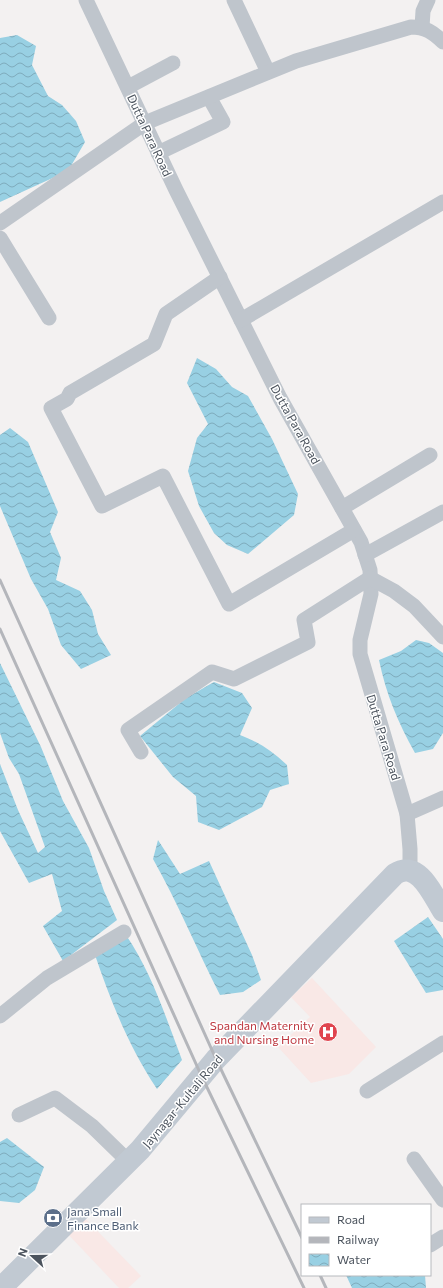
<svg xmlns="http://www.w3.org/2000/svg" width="443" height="1288" viewBox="0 0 443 1288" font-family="Commissioner,sans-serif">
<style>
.medical{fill:#f9e8e6}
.water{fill:url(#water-waves)}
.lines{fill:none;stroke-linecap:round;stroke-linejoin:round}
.street{stroke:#bfc5cc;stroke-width:15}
.secondary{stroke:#c1c9d2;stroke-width:22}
.rail{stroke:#b4b6bb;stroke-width:3}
.labels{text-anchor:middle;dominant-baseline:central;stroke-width:3;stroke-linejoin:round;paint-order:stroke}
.street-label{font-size:12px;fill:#4b535d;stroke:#fff}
.health-label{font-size:12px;fill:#be3a42;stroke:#fff;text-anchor:end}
.service-label{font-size:12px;fill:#4e5e75;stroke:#fff;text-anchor:start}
</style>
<defs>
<pattern id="water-waves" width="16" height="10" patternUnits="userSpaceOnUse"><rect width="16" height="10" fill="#98d0e3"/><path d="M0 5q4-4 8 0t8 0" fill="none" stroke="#7eabbb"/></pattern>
</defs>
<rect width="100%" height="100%" fill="#f3f1f1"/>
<g class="medical">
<path d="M312,978l64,69 -27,27 -38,9 -33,-36 32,-30 -19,-20z"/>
<path d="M82,1215l59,61 -13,12h-9l-54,-57z"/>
</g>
<g class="water">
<path d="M17,35l19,11 -4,19 16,31 14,9 14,16 9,21 -17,29 -68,31v-164z"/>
<path d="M197,358l19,11 16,18 16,9 24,43 26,55 -4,21 -46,39 -21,-9 -13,-12 -15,-27 -11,-35 9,-33 11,-14 -21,-41z"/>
<path d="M10,428l18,14 30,70 -8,20 11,26 -5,22 24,11 12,19 6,24 13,21 -30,14 -20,-24 -13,-36 -17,-30 -31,-73v-71z"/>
<path d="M416,640l13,3 14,10v80l-10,16 -18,4c-17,-30 -29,-59 -36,-93l22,-9z"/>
<path d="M0,663l41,84 22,54 26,47 15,43 13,29 -54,41 -20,-35 19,-15 -10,-37 -23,9 -29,-52v-67l18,46 20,43 7,-6 -26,-73 -10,-16 -9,-25z"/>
<path d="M214,682l28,11 10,15 -12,27c19,7 33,17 47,30l2,19 -19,6 -8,17 -43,23 -21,-8 -2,-26 -23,-19 -33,-41 46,-38z"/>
<path d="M158,840l22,34 29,-13 43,94 9,25 -18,12 -23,3c-23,-45 -42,-92 -67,-136z"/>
<path d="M428,917l15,22v51l-17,3 -32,-52z"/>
<path d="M126,935c26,38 40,83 56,125l-25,29c-28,-42 -46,-87 -62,-134z"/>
<path d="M7,1138l37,29 -9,23 -16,13 -19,-2v-59z"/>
<path d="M346,1275h79l1,13h-74z"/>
</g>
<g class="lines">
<g class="street">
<path d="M86,0l90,190 104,208 81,144 9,28 1,24 -11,46v14l47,160 3,35v21"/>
<path d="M234,0l34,72"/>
<path d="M422,27l1,-16 5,-11"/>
<path d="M128,87l45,-24"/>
<path d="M158,153l65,-31 -14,-25"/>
<path d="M0,223l145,-100 151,-62 115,-34c14,0 22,5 32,15"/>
<path d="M0,238l49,80"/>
<path d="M220,277l-54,37 -12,30 -84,49 -3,6 -16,9 51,98 61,-30 66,128 125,-74"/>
<path d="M241,320l202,-118"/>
<path d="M342,508l88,-53"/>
<path d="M365,555l78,-43"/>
<path d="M141,752l-13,-22 84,-58 22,7 74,-37 -4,-22 66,-42 24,13 20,15 29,31"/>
<path d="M407,814l36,-16"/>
<path d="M0,1016l47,-38 77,-46"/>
<path d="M367,1091l76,-48"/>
<path d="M19,1115l36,-17 37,28 37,36"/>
<path d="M414,1159l29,41"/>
<path d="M430,1245l13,-8"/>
</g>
<path class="secondary" d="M1,1288l139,-138 76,-91 179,-185c23,-15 38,21 48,37"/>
<g class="rail">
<path d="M0,580l216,479 86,179"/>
<path d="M0,629l201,446 103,213"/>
<path d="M320,1275l6,13"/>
</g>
</g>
<defs>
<g id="hospital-disc" transform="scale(1)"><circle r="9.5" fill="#e0444e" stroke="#fff"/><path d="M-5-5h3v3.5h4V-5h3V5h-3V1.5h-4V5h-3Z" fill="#fff"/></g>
<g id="bank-disc" transform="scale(1)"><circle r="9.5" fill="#5c6f8a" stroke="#fff"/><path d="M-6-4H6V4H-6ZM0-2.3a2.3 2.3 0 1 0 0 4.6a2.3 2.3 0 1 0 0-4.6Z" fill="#fff"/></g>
</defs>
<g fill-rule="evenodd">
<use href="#hospital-disc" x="328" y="1032"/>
<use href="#bank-disc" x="53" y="1218"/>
</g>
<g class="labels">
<g class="street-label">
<text transform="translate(150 135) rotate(65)">Dutta Para Road</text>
<text transform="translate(296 424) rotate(61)">Dutta Para Road</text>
<text transform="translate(384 737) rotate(73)">Dutta Para Road</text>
<text transform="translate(182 1101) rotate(-50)">Jaynagar-Kultali Road</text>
</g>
<g class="health-label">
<text x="314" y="1025">Spandan Maternity<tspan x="314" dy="14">and Nursing Home</tspan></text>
</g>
<g class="service-label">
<text x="67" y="1211">Jana Small<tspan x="67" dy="14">Finance Bank</tspan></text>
</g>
</g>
<rect x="301" y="1204" width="130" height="72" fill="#ffffff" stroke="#b7babe"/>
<rect x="309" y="1217" width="20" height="6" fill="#c1c9d2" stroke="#b7babe"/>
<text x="337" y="1224" font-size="12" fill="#4b535d">Road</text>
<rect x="309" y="1237" width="20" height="6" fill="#b4b6bb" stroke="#b7babe"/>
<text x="337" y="1244" font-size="12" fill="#4b535d">Railway</text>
<rect x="309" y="1254" width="20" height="12" fill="url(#water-waves)" stroke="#b7babe"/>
<text x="337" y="1264" font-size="12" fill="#4b535d">Water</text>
<g transform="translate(32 1256) rotate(291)" stroke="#ffffff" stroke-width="3" paint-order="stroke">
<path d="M0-3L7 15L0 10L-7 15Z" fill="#4b535d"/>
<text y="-6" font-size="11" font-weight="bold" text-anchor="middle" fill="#4b535d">N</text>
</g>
</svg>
